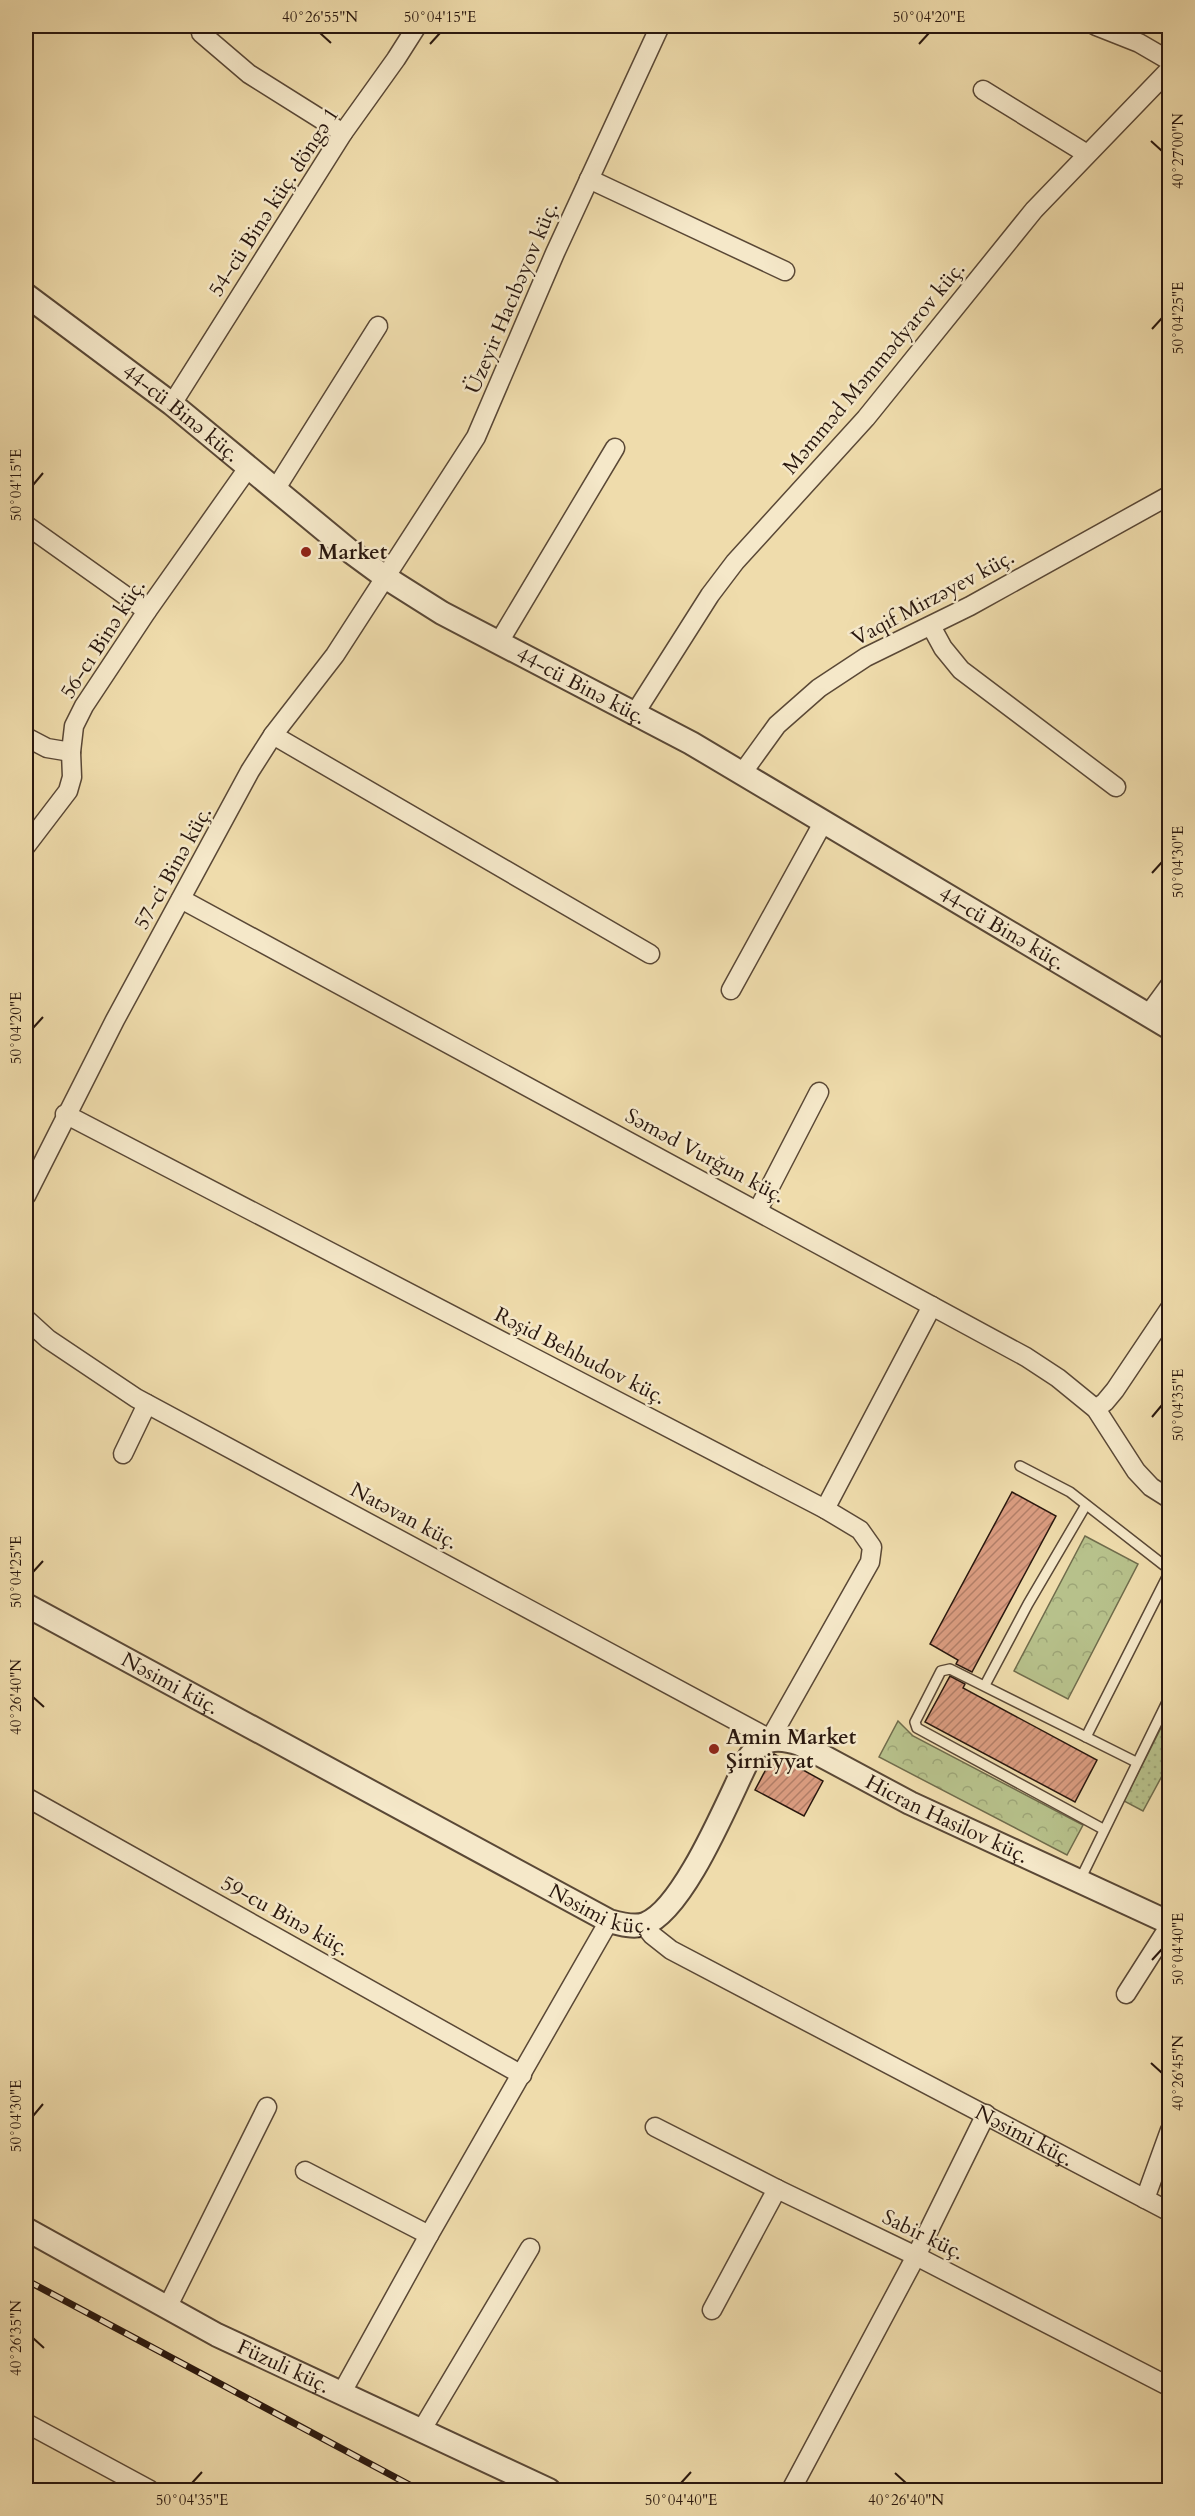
<svg xmlns="http://www.w3.org/2000/svg" width="1195" height="2516" viewBox="0 0 1195 2516" font-family="Cardo,serif">
<style>
.grass{fill:url(#grass-dots);stroke:#706c4c;stroke-width:1.5}
.park{fill:url(#park-crowns);stroke:#706c4c;stroke-width:1.5}
.building{fill:url(#building-hatch);stroke:#29170e;stroke-width:1.5}
.lines{fill:none;stroke-linecap:round;stroke-linejoin:round}
.service-casing{stroke:#5a4836;stroke-width:12}
.minor-casing{stroke:#5a4836;stroke-width:21}
.tertiary-casing{stroke:#5a4836;stroke-width:26}
.service{stroke:#f5e8c9;stroke-width:9}
.minor{stroke:#f5e8c9;stroke-width:18}
.tertiary{stroke:#f5e8c9;stroke-width:22}
.rail-casing{stroke:#29170e;stroke-width:7}
.rail{stroke:#f5e8c9;stroke-width:4.5;stroke-dasharray:14;stroke-linecap:butt}
.ticks{fill:none;stroke:#29170e;stroke-width:2}
.poi-dot{fill:#8f2418;stroke:#f5e8c9;stroke-width:2}
.labels{text-anchor:middle;dominant-baseline:central;stroke-width:5;stroke-linejoin:round;paint-order:stroke}
.street-label{font-size:21px;fill:#29170e;stroke:#f5e8c9}
.poi-label{font-size:21px;font-weight:bold;fill:#29170e;stroke:#f5e8c9;text-anchor:start}
.neatline{fill:none;stroke:#29170e;stroke-width:2}
.ticks-label{font-size:15px;text-anchor:middle;fill:#29170e}
</style>
<defs>
<pattern id="grass-dots" width="8" height="8" patternUnits="userSpaceOnUse" patternTransform="scale(1.5)"><rect width="8" height="8" fill="#b7c18b"/><path d="M2 2h.1M6 6h.1" fill="none" stroke="#9da577" stroke-width="1.8" stroke-linecap="round"/></pattern>
<pattern id="park-crowns" width="20" height="18" patternUnits="userSpaceOnUse" patternTransform="scale(1.5)"><rect width="20" height="18" fill="#b7c18b"/><path d="M2 6a3 3 0 1 1 6 0M12 15a3 3 0 1 1 6 0" fill="none" stroke="#9da577"/></pattern>
<pattern id="building-hatch" width="6" height="6" patternUnits="userSpaceOnUse" patternTransform="scale(1.5)"><rect width="6" height="6" fill="#da9c80"/><path d="M-1 1l2-2M0 6l6-6M5 7l2-2" fill="none" stroke="#b17e67"/></pattern>
</defs>
<rect width="100%" height="100%" fill="#efdcac"/>
<filter id="stains"><feTurbulence type="fractalNoise" baseFrequency=".00333" numOctaves="4"/><feColorMatrix values="0 0 0 0 .2 0 0 0 0 .09 0 0 0 0 .02 0 0 0 .5 -.17"/></filter>
<radialGradient id="worn" r=".72"><stop offset=".6" stop-color="#630" stop-opacity="0"/><stop offset="1" stop-color="#630" stop-opacity=".3"/></radialGradient>
<path class="grass" d="M1169,1712v51l-26,48 -19,-10z"/>
<g class="park">
<path d="M1085,1536l53,28 -70,135 -54,-28z"/>
<path d="M898,1721l15,15 170,89 -16,30 -188,-98z"/>
</g>
<g class="building">
<path d="M1012,1492l44,24 -84,156 -16,-8 2,-4 -28,-16z"/>
<path d="M950,1676l15,8 -2,4 134,72 -22,42 -150,-80z"/>
<path d="M774,1754l49,27 -19,35 -49,-26z"/>
</g>
<g class="lines">
<g class="service-casing">
<g id="service">
<path d="M1020,1466l50,26 100,78"/>
<path d="M985,1685l43,-81 58,-99"/>
<path d="M1086,1737l84,-166"/>
<path d="M1103,1829l-186,-101 -2,-6 26,-51 9,-2 186,93"/>
<path d="M1079,1882l91,-186"/>
</g>
</g>
<g class="minor-casing">
<g id="minor">
<path d="M1096,26l43,17 31,18"/>
<path d="M201,33l48,41 94,59"/>
<path d="M983,90l104,64"/>
<path d="M589,179l196,92"/>
<path d="M172,404l171,-271 53,-74 21,-33"/>
<path d="M275,490l103,-164"/>
<path d="M26,525l121,86"/>
<path d="M931,626l12,22 18,22 155,117"/>
<path d="M499,642l116,-194"/>
<path d="M635,713l75,-118 25,-33 131,-144 168,-208 136,-141"/>
<path d="M273,735l377,219"/>
<path d="M26,737l21,11 24,4"/>
<path d="M743,772l34,-47 42,-37 47,-31 104,-51 200,-111"/>
<path d="M26,846l42,-55 4,-14 -1,-25 3,-26 10,-20 63,-95 101,-143"/>
<path d="M181,899l845,458 32,21 38,31 40,62 15,16 19,12"/>
<path d="M731,990l93,-169"/>
<path d="M1148,1015l22,-30"/>
<path d="M26,1196l89,-176 135,-249 23,-36 62,-80 141,-218 79,-184 105,-227"/>
<path d="M758,1210l61,-118"/>
<path d="M26,1319l22,20 88,59 634,341 100,-177 2,-15 -12,-17 -35,-21 -760,-395"/>
<path d="M1096,1409l9,-7 10,-12 55,-82"/>
<path d="M123,1454l24,-50"/>
<path d="M825,1509l107,-203"/>
<path d="M26,1797l496,278"/>
<path id="s1" d="M644,1925l8,10 19,15 499,262"/>
<path d="M1126,1994l44,-69"/>
<path d="M655,2127l122,62 139,67 254,131"/>
<path d="M305,2171l124,64"/>
<path d="M1145,2199l25,-69"/>
<path d="M167,2308l100,-201"/>
<path d="M712,2310l65,-121"/>
<path d="M341,2394l88,-159 180,-314"/>
<path d="M26,2423l124,67"/>
<path d="M421,2431l109,-183"/>
<path d="M791,2490l125,-234 70,-142"/>
</g>
</g>
<g class="tertiary-casing">
<g id="tertiary">
<path id="s2" d="M26,295l146,109 179,148 34,25 57,36 249,130 479,285"/>
<path id="s3" d="M26,1605l583,316c11,3 25,7 36,3 40,-15 85,-129 105,-168 13,-19 29,-19 50,-12l110,59 260,120"/>
<path id="s4" d="M26,2229l191,106 332,155"/>
</g>
</g>
<use href="#service" class="service"/>
<use href="#minor" class="minor"/>
<use href="#tertiary" class="tertiary"/>
<g class="rail-casing">
<path id="rail" d="M26,2280l393,210"/>
</g>
<use href="#rail" class="rail"/>
</g>
<path class="ticks" d="M320,33l11,10M430,44l10,-11M919,44l10,-11M1151,141l11,10M1152,329l10,-11M33,485l10,-12M1152,873l10,-11M33,1028l10,-11M1152,1417l10,-12M33,1572l10,-11M33,1697l11,10M1152,1960l10,-11M1151,2063l11,10M33,2116l10,-12M33,2338l11,10M895,2473l11,10M192,2483l10,-11M681,2483l10,-11"/>
<g class="poi-dot">
<circle cx="306" cy="552" r="6"/>
<circle cx="714" cy="1749" r="6"/>
</g>
<g class="labels">
<g class="street-label">
<text transform="translate(274 202) rotate(-57)">54-cü Binə küç. döngə 1</text>
<text transform="translate(512 298) rotate(-67)">Üzeyir Hacıbəyov küç.</text>
<text transform="translate(874 368) rotate(-50)">Məmməd Məmmədyarov küç.</text>
<text stroke="none"><textPath href="#s2" startOffset="195">44-cü Binə küç.</textPath></text>
<text transform="translate(933 598) rotate(-28)">Vaqif Mirzəyev küç.</text>
<text transform="translate(103 639) rotate(-57)">56-cı Binə küç.</text>
<text stroke="none"><textPath href="#s2" startOffset="681">44-cü Binə küç.</textPath></text>
<text transform="translate(173 868) rotate(-61)">57-ci Binə küç.</text>
<text stroke="none"><textPath href="#s2" startOffset="1167">44-cü Binə küç.</textPath></text>
<text transform="translate(705 1156) rotate(28)">Səməd Vurğun küç.</text>
<text transform="translate(580 1356) rotate(27)">Rəşid Behbudov küç.</text>
<text transform="translate(404 1516) rotate(28)">Natəvan küç.</text>
<text stroke="none"><textPath href="#s3" startOffset="164">Nəsimi küç.</textPath></text>
<text stroke="none"><textPath href="#s3" startOffset="1122">Hicran Hasilov küç.</textPath></text>
<text stroke="none"><textPath href="#s3" startOffset="650">Nəsimi küç.</textPath></text>
<text transform="translate(285 1916) rotate(29)">59-cu Binə küç.</text>
<text stroke="none"><textPath href="#s1" startOffset="436">Nəsimi küç.</textPath></text>
<text transform="translate(923 2235) rotate(26)">Sabir küç.</text>
<text stroke="none"><textPath href="#s4" startOffset="292">Füzuli küç.</textPath></text>
</g>
<g class="poi-label">
<text x="318" y="552">Market</text>
<text x="726" y="1737">Amin Market<tspan x="726" dy="24">Şirniyyat</tspan></text>
</g>
</g>
<rect width="1195" height="2516" fill="none" stroke="#efdcac" stroke-width="66"/>
<rect x="33" y="33" width="1129" height="2450" class="neatline"/>
<g class="ticks-label">
<text x="320" y="22">40°26'55"N</text>
<text x="440" y="22">50°04'15"E</text>
<text x="929" y="22">50°04'20"E</text>
<text transform="translate(1178 151) rotate(-90)" y="5">40°27'00"N</text>
<text transform="translate(1178 318) rotate(-90)" y="5">50°04'25"E</text>
<text transform="translate(16 485) rotate(-90)" y="5">50°04'15"E</text>
<text transform="translate(1178 862) rotate(-90)" y="5">50°04'30"E</text>
<text transform="translate(16 1028) rotate(-90)" y="5">50°04'20"E</text>
<text transform="translate(1178 1405) rotate(-90)" y="5">50°04'35"E</text>
<text transform="translate(16 1572) rotate(-90)" y="5">50°04'25"E</text>
<text transform="translate(16 1697) rotate(-90)" y="5">40°26'40"N</text>
<text transform="translate(1178 1949) rotate(-90)" y="5">50°04'40"E</text>
<text transform="translate(1178 2073) rotate(-90)" y="5">40°26'45"N</text>
<text transform="translate(16 2116) rotate(-90)" y="5">50°04'30"E</text>
<text transform="translate(16 2338) rotate(-90)" y="5">40°26'35"N</text>
<text x="192" y="2505">50°04'35"E</text>
<text x="681" y="2505">50°04'40"E</text>
<text x="906" y="2505">40°26'40"N</text>
</g>
<rect width="100%" height="100%" filter="url(#stains)"/>
<rect width="100%" height="100%" fill="url(#worn)"/>
</svg>
